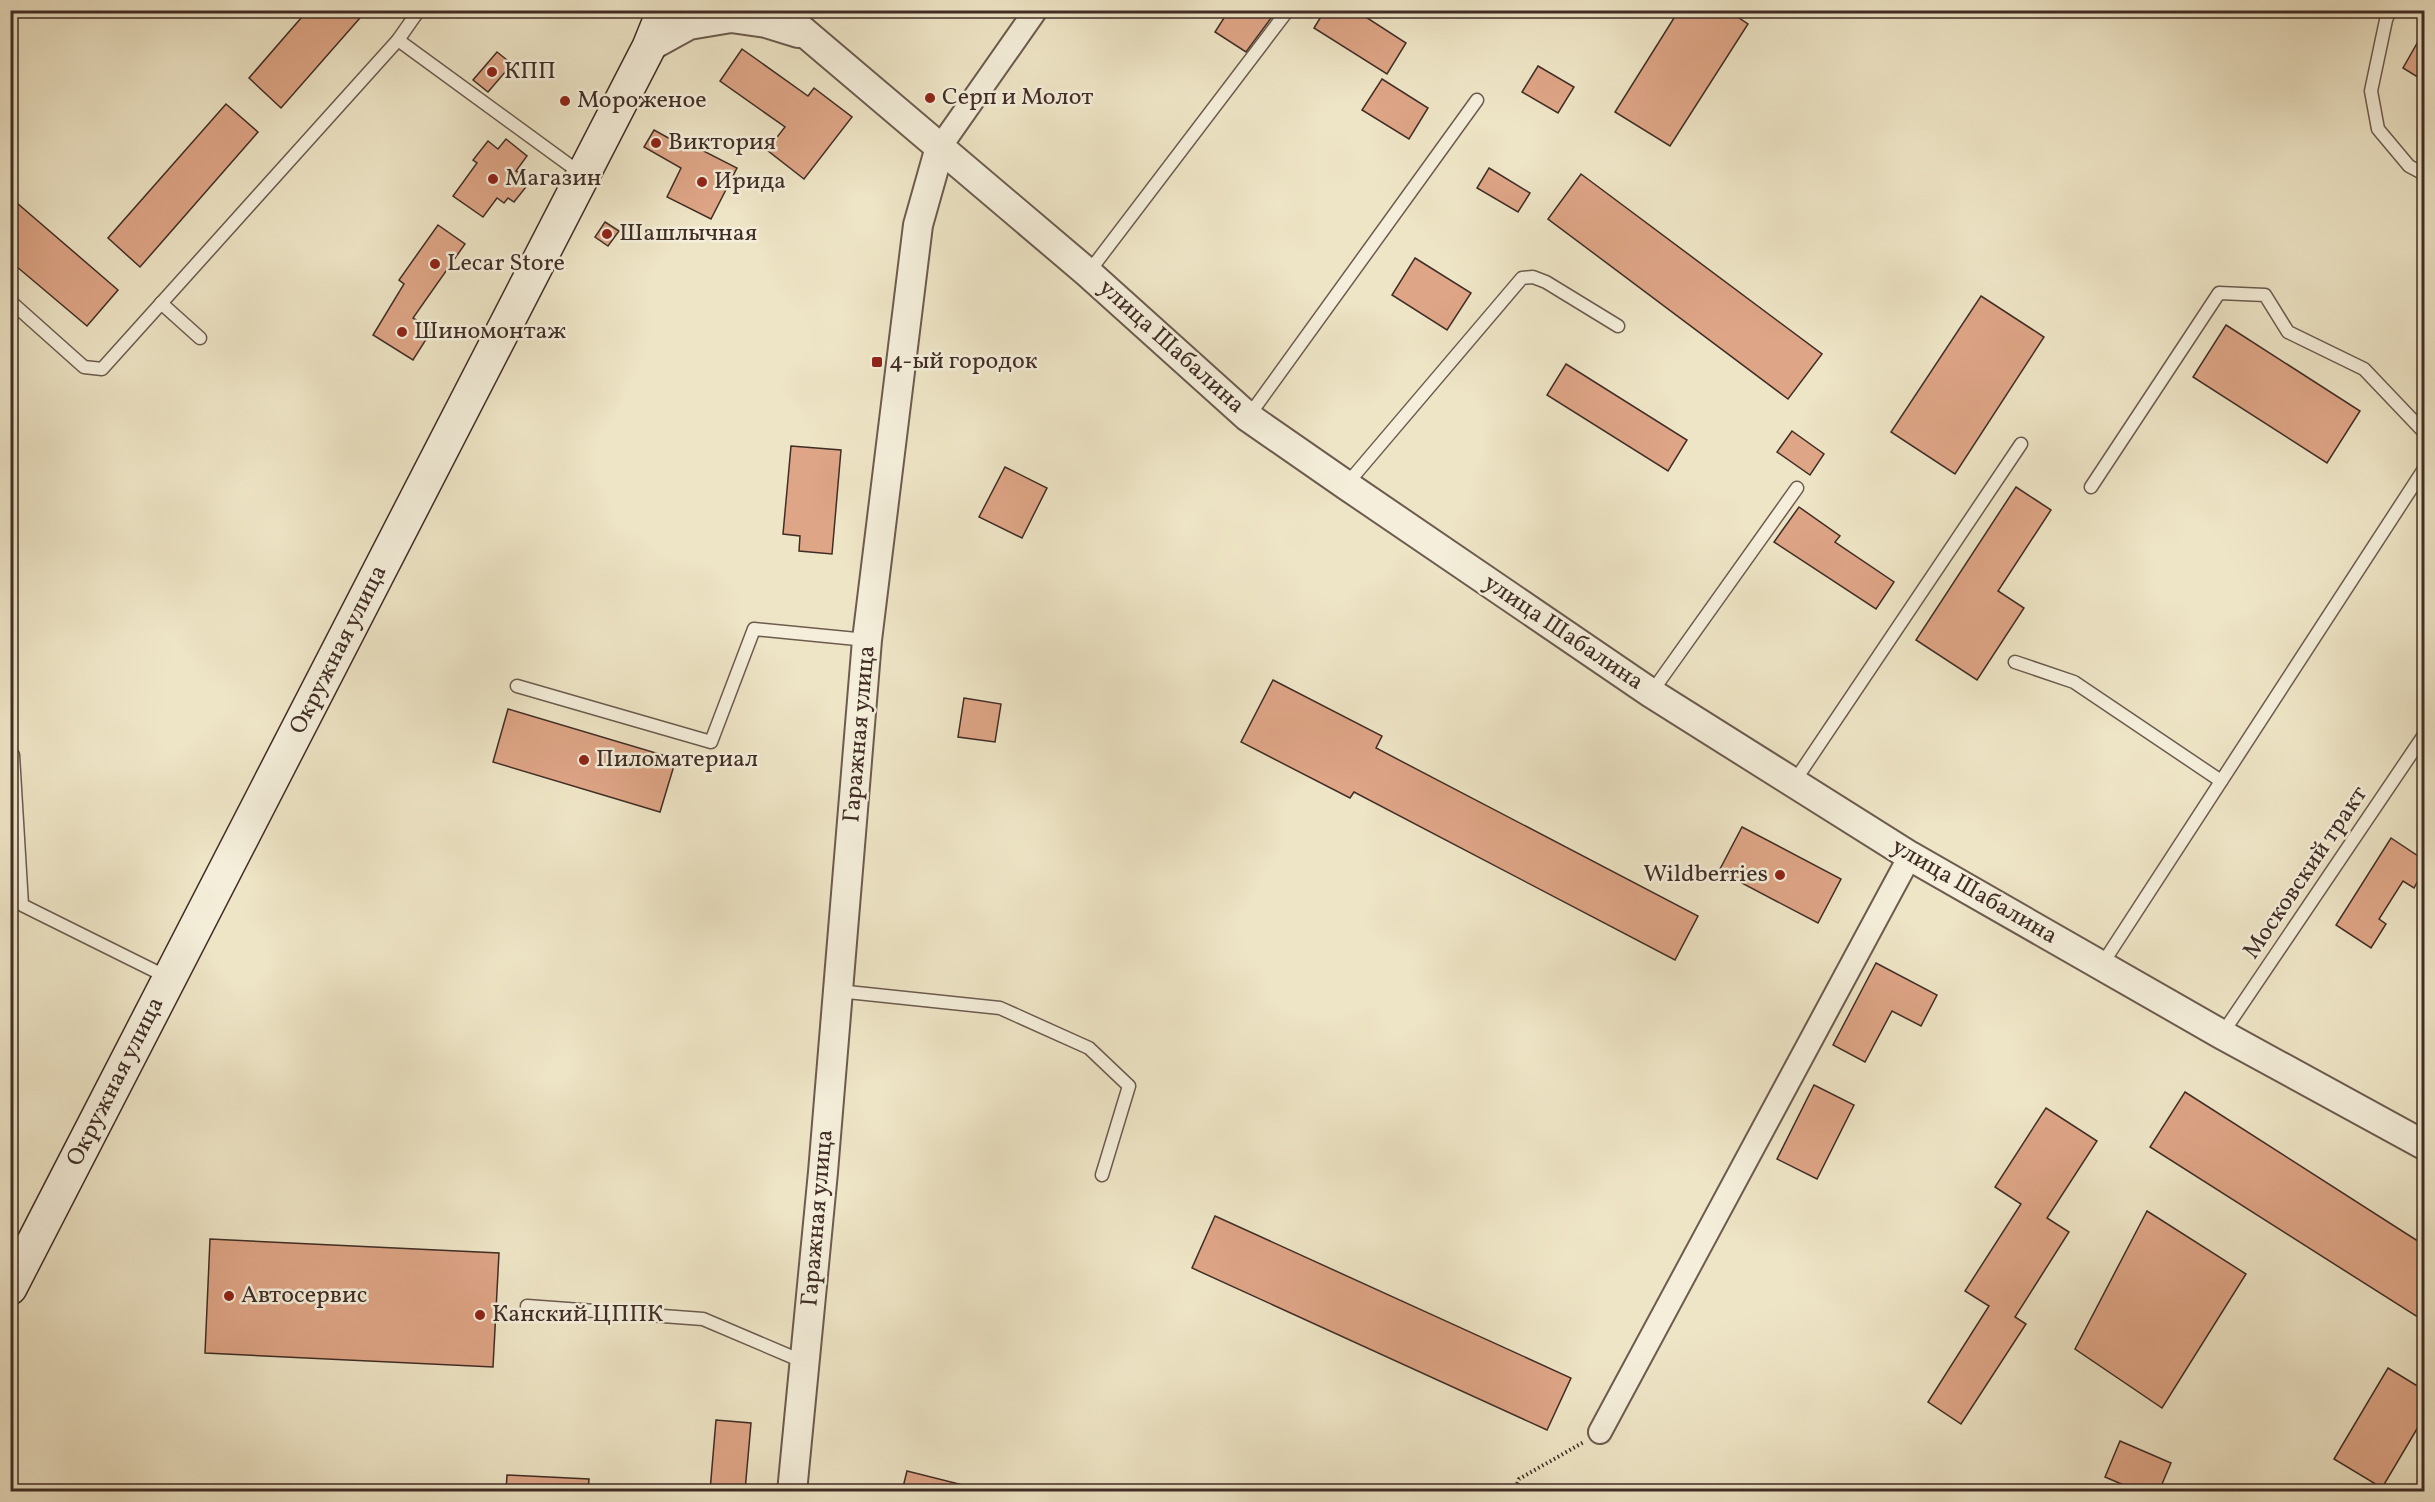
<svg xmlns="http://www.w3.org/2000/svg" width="2435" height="1502" viewBox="0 0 2435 1502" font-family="Vollkorn,serif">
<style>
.building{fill:#dea586;stroke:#402d26;stroke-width:1.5}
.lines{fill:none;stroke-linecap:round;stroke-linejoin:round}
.service-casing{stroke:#6c5b4e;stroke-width:15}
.minor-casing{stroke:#6c5b4e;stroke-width:26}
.tertiary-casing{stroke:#6c5b4e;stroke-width:32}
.secondary-casing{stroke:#402d26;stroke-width:36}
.path{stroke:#402d26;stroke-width:4;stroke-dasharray:1.5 3;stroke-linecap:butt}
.service{stroke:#f4eeda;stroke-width:12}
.minor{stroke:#f4eeda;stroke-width:22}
.tertiary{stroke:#f4eeda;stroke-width:28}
.secondary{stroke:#f4eeda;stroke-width:33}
.poi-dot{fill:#8f2418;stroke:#f4eeda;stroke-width:2}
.labels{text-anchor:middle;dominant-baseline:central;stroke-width:5;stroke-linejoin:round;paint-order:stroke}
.poi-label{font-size:24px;fill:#402d26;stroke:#f4eeda;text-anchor:start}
.street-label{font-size:24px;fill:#402d26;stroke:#f4eeda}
</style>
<rect width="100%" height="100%" fill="#eee5c6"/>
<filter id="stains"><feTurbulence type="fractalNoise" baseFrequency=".00333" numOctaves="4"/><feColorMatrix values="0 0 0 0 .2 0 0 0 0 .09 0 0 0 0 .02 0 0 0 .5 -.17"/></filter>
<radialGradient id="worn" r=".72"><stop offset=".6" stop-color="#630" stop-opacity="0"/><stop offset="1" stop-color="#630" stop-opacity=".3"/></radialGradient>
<g class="building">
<path d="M308,10h59l-86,98 -32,-30z"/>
<path d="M1229,10h48l-31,42 -31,-20z"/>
<path d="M1325,10h30l51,33 -19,31 -73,-46z"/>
<path d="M1679,10h48l21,14 -78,122 -55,-34z"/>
<path d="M2424,31v50l-21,-13z"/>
<path d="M742,49l66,47 6,-8 38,29 -48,62 -37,-29 18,-23 -65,-46z"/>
<path d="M497,52l15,12 -24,28 -15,-12z"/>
<path d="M1538,66l36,21 -16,26 -36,-21z"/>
<path d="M1382,79l46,29 -19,31 -47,-29z"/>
<path d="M226,104l32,28 -118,135 -32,-29z"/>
<path d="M654,130l36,20 2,-5 45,23 -26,51 -44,-22 14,-29 -37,-21z"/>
<path d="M506,139l21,17 -11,15 8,5 -5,6 7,5 -12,15 -6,-4 -4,5 -7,-5 -14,19 -30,-21 24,-33 -4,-3 15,-19 10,8z"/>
<path d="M1489,168l41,25 -12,19 -41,-24z"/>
<path d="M1581,174l241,180 -34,45 -240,-180z"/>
<path d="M10,197l108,93 -31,36 -77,-65z"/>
<path d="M605,222l14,9 -11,15 -13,-9z"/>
<path d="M438,225l27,19 -52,74 19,12 -19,30 -40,-25 31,-51 -5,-4z"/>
<path d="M1415,258l56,35 -24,37 -55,-35z"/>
<path d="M1981,296l63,41 -89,137 -64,-42z"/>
<path d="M2226,325l134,86 -33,52 -134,-86z"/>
<path d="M1566,364l121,76 -19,31 -121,-76z"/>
<path d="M1792,431l32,23 -14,21 -33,-23z"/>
<path d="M791,446l50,4 -9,104 -33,-3 1,-15 -17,-2z"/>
<path d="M1005,467l42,21 -25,50 -43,-21z"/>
<path d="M2016,487l35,23 -53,81 26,17 -47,72 -61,-40z"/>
<path d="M1799,507l41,29 -5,6 59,40 -18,27 -102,-67z"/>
<path d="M1273,680l109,56 -6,12 322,168 -23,44 -321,-168 -4,6 -109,-56z"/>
<path d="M964,698l37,6 -6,38 -37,-5z"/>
<path d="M508,709l168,50 -16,53 -167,-50z"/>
<path d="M1742,827l99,52 -23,44 -99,-52z"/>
<path d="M2391,838l33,22v10l-10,18 -11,-7 -24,38 7,5 -15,24 -35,-23z"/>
<path d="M1876,963l61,32 -16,31 -29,-15 -27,51 -32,-17z"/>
<path d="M1814,1085l40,20 -37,74 -40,-20z"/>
<path d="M2185,1092l239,153v76l-274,-174z"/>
<path d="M2046,1108l51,33 -50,77 22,14 -54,85 11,7 -65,100 -33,-22 61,-96 -24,-15 56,-87 -26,-17z"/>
<path d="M2147,1211l99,63 -84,134 -87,-59z"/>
<path d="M1215,1216l356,162 -24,52 -355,-162z"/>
<path d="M210,1239l289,14 -6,114 -288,-14z"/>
<path d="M2388,1368l36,22v27l-42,71 -48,-29z"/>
<path d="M716,1420l35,3 -6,68h-35z"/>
<path d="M2120,1441l51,22 -12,28h-21l-33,-14z"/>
<path d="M907,1471l60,15 -1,5h-64z"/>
<path d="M507,1475l82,4 -1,12h-82z"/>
</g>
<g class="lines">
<g class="service-casing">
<g id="service">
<path d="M2390,10l-4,10 -15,71 7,38 31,37 15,8"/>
<path d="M398,40l21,-30"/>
<path d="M1088,273l200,-263"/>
<path d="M10,301l74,66 18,2 296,-329 185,135"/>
<path d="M161,303l39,35"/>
<path d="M1248,417l229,-317"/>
<path d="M1346,485l176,-207 11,-1 13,5 72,44"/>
<path d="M2091,487l128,-194 46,2 23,37 76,37 60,63"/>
<path d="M2015,662l59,20 147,99"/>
<path d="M517,686l194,56 43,-113 113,11"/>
<path d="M1651,693l146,-205"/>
<path d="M10,752l3,3 9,150 147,73"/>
<path d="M1794,782l227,-338"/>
<path d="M2101,966l323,-497"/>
<path d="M838,991l162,17 89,40 40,38 -27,89"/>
<path d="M2222,1034l202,-299"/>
<path d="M527,1306l176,13 101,43"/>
</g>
</g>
<g class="minor-casing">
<g id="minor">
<path d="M940,147l96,-137"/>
<path d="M1600,1432l310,-576"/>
</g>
</g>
<g class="tertiary-casing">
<g id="tertiary">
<path d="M778,10l310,263 160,144 98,68 305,208 259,163 311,178 203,111"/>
<path d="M649,47l40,-22 42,-7 35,5 32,10"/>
<path d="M792,1492l31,-320 44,-532 51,-415 22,-78"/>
</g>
</g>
<g class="secondary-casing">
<path id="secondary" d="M10,1288l639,-1241 15,-37"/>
</g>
<path class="path" d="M1514,1492l5,-13 65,-37"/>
<use href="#service" class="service"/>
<use href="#minor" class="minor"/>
<use href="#tertiary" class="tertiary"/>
<use href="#secondary" class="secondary"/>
</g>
<g class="poi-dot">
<circle cx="492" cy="72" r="6"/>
<circle cx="930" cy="98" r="6"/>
<circle cx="565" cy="101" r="6"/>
<circle cx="656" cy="143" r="6"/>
<circle cx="493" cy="179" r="6"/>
<circle cx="702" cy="182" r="6"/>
<circle cx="607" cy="234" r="6"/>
<circle cx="435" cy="264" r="6"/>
<circle cx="402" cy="332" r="6"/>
<rect x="871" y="356" width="12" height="12" rx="3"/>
<circle cx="584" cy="760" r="6"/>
<circle cx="1780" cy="875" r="6"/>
<circle cx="229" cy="1296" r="6"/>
<circle cx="480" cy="1315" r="6"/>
</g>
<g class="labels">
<g class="poi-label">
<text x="504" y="72">КПП</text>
<text x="942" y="98">Серп и Молот</text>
<text x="577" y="101">Мороженое</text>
<text x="668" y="143">Виктория</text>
<text x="505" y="179">Магазин</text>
<text x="714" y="182">Ирида</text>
<text x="619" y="234">Шашлычная</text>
<text x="447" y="264">Lecar Store</text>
<text x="414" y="332">Шиномонтаж</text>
<text x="889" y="362">4-ый городок</text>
<text x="596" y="760">Пиломатериал</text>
<text x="1768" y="875" text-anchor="end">Wildberries</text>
<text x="241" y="1296">Автосервис</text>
<text x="492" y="1315">Канский ЦППК</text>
</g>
<g class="street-label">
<text transform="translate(1171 347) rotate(42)">улица Шабалина</text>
<text transform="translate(1563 633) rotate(34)">улица Шабалина</text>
<text transform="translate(339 650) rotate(-63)">Окружная улица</text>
<text transform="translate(860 734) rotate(-85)">Гаражная улица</text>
<text transform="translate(2306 873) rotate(-56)">Московский тракт</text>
<text transform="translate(1974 892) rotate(30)">улица Шабалина</text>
<text transform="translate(116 1082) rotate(-63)">Окружная улица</text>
<text transform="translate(818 1218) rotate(-85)">Гаражная улица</text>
</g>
</g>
<rect width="2435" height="1502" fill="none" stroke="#eee5c6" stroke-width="36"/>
<rect x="12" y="12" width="2411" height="1478" fill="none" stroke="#402d26" stroke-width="3"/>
<rect x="18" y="18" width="2399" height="1466" fill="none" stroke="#402d26" stroke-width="1.5"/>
<rect width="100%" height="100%" filter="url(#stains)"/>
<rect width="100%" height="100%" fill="url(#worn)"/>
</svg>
